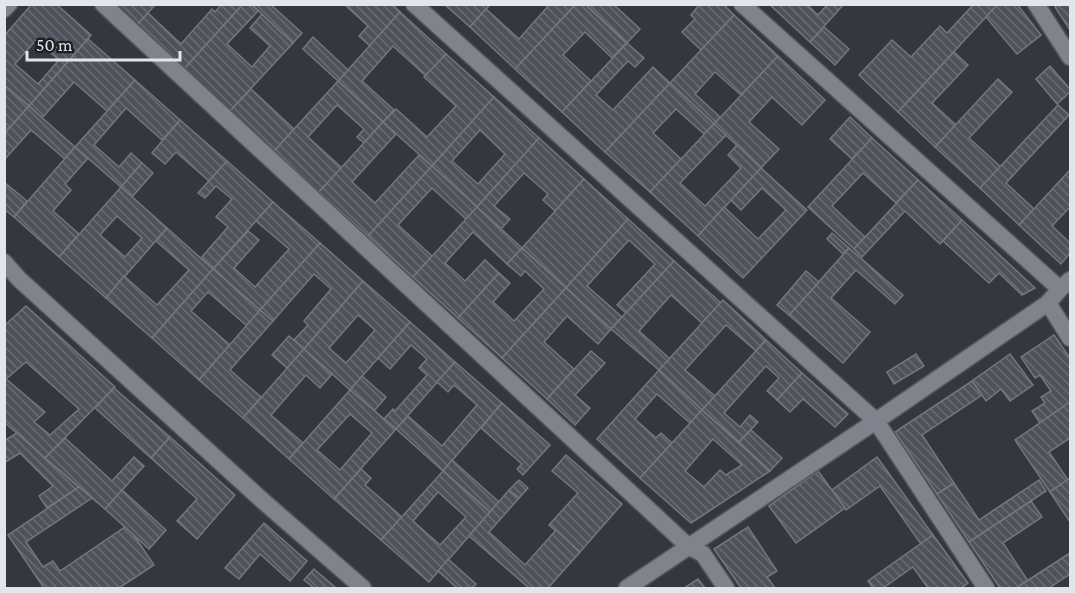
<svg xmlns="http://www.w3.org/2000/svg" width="1075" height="593" viewBox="0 0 1075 593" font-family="'Crimson Pro',serif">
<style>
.building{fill:url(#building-back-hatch);stroke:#74777f;stroke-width:1.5;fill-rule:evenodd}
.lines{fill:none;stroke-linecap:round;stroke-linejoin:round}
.street-casing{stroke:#54565c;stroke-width:19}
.street{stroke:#80838c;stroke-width:16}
</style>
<defs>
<pattern id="building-back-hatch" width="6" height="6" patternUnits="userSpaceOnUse" patternTransform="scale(1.5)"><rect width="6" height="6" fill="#4f525a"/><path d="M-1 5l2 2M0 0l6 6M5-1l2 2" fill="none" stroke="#686b72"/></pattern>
</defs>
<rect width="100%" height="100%" fill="#34373e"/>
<g class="building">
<path d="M32,4h24l35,31 -62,71 -25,-21v-49zM36,40l23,20 -21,24 -23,-20z"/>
<path d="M113,4h43l-20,22z"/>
<path d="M222,4h21l-59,65 -48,-43 12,-13 33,31 31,-35 3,3z"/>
<path d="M243,4h8l7,7 -31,33 25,23 18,-21 -20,-18 12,-14 31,29 -63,68 -46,-42z"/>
<path d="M251,4h19l32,29 -9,10z"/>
<path d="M344,4h48l8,8 -30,34 -11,-10 9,-10z"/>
<path d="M444,4h44l1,2 -19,21z"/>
<path d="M550,4h26l-61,65 -45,-42 16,-18 33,30z"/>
<path d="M576,4h9l41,39 -14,15 -27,-26 -22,23 28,26 -29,31 -47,-43z"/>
<path d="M585,4h28l27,25 -13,14z"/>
<path d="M700,4h23l11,11 -33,35 -19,-18 13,-13 -4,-4z"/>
<path d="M769,4h37l12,11 10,-11h16l-34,38z"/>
<path d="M974,4h24l-100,108 -39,-37 33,-35 19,17 29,-31 7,7z"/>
<path d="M998,4h19l24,31 -24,19 -31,-37z"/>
<path d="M1060,4h10v26l-15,-23z"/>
<path d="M400,12l46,42 -20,22 -33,-30 -31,35 32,29 -11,12 -45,-41z"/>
<path d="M734,15l44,41 -37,39 -26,-23 -20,22 25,23 -6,7 -44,-41z"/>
<path d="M824,27l25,22 -14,16 -25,-23z"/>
<path d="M313,37l35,33 -10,11 -35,-32z"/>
<path d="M88,39l47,41 -28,31 -33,-29 -32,36 -13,-12z"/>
<path d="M627,43l17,15 -9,9 -7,-6 -32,34 17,15 40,-43 17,16 -65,69 -43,-40z"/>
<path d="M954,52l14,13 -36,38 24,22 -21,22 -37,-35z"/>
<path d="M446,54l48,43 -62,69 -49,-44 13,-13 31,28 29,-31 -32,-29z"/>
<path d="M778,56l47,44 -23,25 -30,-28 -23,25 30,27 -18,19 -47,-44z"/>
<path d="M1050,66l20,23v3l-13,12 -21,-25z"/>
<path d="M998,79l14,13 -43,46 32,29 -21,21 -45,-41z"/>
<path d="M135,80l45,40 -18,20 -36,-32 -32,37 25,22 12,-14 11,10 -21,24 -46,-40z"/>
<path d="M338,81l45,41 -19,21 -7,-6 7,-8 -27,-24 -29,32 34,31 -23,24 -45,-41z"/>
<path d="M670,83l44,41 -10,10 -28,-25 -23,24 28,26 -31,33 -45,-40z"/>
<path d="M4,85l25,21 -21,23 -4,-3z"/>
<path d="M251,89l43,40 -20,22 -44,-40z"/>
<path d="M494,97l45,41 -62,69 -45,-41zM480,130l25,24 -27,30 -26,-23z"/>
<path d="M1058,105l11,10 -63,68 28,26 -15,16 -39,-37z"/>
<path d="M29,106l46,41 -10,12 -34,-29 -27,30v-26z"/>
<path d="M850,117l22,21 -20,21 -22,-20z"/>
<path d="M180,120l47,41 -18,20 -33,-29 -11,12 -13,-11z"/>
<path d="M383,122l13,12 -44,48 23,21 44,-48 13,11 -64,70 -49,-44z"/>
<path d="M714,124l12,11 -46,48 25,23 36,-38 -13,-13 9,-10 24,23 -63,68 -48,-44z"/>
<path d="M539,138l45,41 -29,32 -12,-11 5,-6 -24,-21 -30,33 16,13 -9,10 -24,-22z"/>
<path d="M872,138l46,42 -22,23 -33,-30 -31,33 33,31 -11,12 -46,-42z"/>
<path d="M75,147l13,11 -23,26 6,6 -18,21 26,23 -20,23 -45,-40z"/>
<path d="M227,161l46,41 -60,67 -12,-11 27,-31 -12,-10 16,-18 -16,-13 -11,12 -7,-5z"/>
<path d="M142,163l11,10 -21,24 -11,-10z"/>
<path d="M432,166l45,41 -11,12 -34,-31 -34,37 34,31 -19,21 -45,-41z"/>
<path d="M761,168l46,42 -64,68 -45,-42 26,-29 34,32 28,-29 -24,-22 -21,22 -10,-10z"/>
<path d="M1070,170v37l-18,19 18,17v10l-9,11 -42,-39z"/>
<path d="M584,179l44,40 -62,69 -44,-40z"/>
<path d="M918,180l44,40 -22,24 -35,-33 -43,46 -8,-8z"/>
<path d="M4,182l23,19 -13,16 -10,-8z"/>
<path d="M121,187l46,41 -61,70 -47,-41zM117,216l25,22 -17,19 -25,-22z"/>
<path d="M273,202l47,41 -60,67 -47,-41 35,-38 11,9 -25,28 21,19 34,-38 -33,-28z"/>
<path d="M477,207l45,41 -15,16 -34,-32 -28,31 20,18 20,-21 14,13 -41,45 -45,-41z"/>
<path d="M628,219l46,42 -48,52 -9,-8 38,-41 -26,-24 -42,46 35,31 -11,12 -45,-41z"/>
<path d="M962,220l73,68 -13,7 -23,-22 -10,10 -46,-42z"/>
<path d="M167,228l46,41 -61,69 -46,-40 18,-22 33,29 32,-35 -33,-29z"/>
<path d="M832,233l17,15 -6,6 -16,-15z"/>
<path d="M320,243l43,38 -59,68 -10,-9 14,-15 -4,-4 27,-32 -17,-15 -41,47 -13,-11z"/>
<path d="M522,248l44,40 -64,70 -44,-40 41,-45 11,10 -17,19 21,19 30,-32 -19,-18 -4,5 -14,-12z"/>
<path d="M849,248l54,47 -8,9 -39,-34 -25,28 39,34 -27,31 -54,-48z"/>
<path d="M674,261l47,42 -19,20 -31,-28 -32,36 31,28 -11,11 -48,-41z"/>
<path d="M213,269l47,41 -13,16 -39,-34 -17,19 39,34 -31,35 -47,-42z"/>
<path d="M806,271l13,11 -30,33 -12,-10z"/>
<path d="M363,281l47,41 -60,68 -46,-41zM358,315l17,15 -29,33 -17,-15z"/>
<path d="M566,288l45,41 -13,15 -31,-28 -23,26 30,27 -27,30 -45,-41z"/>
<path d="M723,300l43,40 -10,11 -30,-26 -41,45 30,26 -13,14 -43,-40z"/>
<path d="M26,306l89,81 -70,71 -41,-36v-96zM26,362l53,47 -29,26 -16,-13 11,-10 -39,-33z"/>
<path d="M260,310l13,11 -43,49 31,27 -18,21 -44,-38z"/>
<path d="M410,322l45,40 -59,67 -12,-10 9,-10 2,2 32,-36 -8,-7 8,-9 -16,-14 -21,24 -12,-11z"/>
<path d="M1054,335l16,23v44l-30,21 -8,-12 13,-8 -4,-6 10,-6 -11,-16 -5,3 -14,-21z"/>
<path d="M289,336l15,13 -17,19 -15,-13z"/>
<path d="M766,340l36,33 -25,27 -10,-9 12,-13 -13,-12 -42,47 16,14 10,-12 8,7 -19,20 -37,-32z"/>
<path d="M304,349l28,25 -12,14 -14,-13 -35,40 32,28 -14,16 -46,-41z"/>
<path d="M591,351l14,12 -30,32 15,13 -15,17 -28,-26z"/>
<path d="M916,354l8,12 -30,18 -7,-12z"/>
<path d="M1010,354l23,31 -23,16 -9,-12 -15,12 -14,-20z"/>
<path d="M455,362l47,41 -59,68 -47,-42 12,-13 34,30 35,-41 -23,-20 -6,7 -11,-10z"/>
<path d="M659,370l43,40 -12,13 -33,-29 -22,25 21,19 5,-5 11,10 -32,35 -43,-39z"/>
<path d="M802,373l46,41 -13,13 -32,-28 -13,13 -13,-12z"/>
<path d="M362,376l24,21 -12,14 -24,-21z"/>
<path d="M972,381l10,14 -60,40 32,48 -17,11 -42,-62z"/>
<path d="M114,388l56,49 -19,21 -56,-50z"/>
<path d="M350,390l46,39 -62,70 -45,-40zM350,414l22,19 -32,37 -23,-20z"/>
<path d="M1070,402v36l-21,14 19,28 -18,12 -35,-52z"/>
<path d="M502,403l48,42 -27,30 -6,-6 5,-5 -41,-36z"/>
<path d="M702,410l68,61 -79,52 -51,-45zM713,439l29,26 -16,10 -6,-5 -16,17 -19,-16z"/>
<path d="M751,430l31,28 -12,13 -31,-29z"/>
<path d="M17,433l28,25 34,29 -32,21 -8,-12 14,-10 -33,-33 -16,10v-22z"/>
<path d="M170,437l65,58 -38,44 -20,-18 20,-22 -46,-41z"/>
<path d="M65,438l47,43 22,-24 10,9 -39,43 -60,-51z"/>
<path d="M566,455l56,49 -42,48 -31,-27 29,-32 -26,-22z"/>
<path d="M877,457l56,78 -12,9 -41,-58 -34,24 -14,-20z"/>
<path d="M452,460l47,42 -9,10 -47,-41z"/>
<path d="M361,469l10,9 -6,7 37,32 -21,23 -47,-41z"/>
<path d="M443,471l47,41 -61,70 -48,-42zM438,492l28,25 -26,28 -27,-24z"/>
<path d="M818,471l27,37 -49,35 -27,-37z"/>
<path d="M1070,478v44l-20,-30z"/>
<path d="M519,480l9,8 -9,10 -10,-8z"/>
<path d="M1039,480l7,11 -77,51 -32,-48 17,-11 25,37z"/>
<path d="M79,487l13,11 -66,44 17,25 10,-6 7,10 65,-44 8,7 21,31 -35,23h-75l-36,-53z"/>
<path d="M122,490l44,40 -17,19 -44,-40z"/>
<path d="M509,490l10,8 -30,34 36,33 31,-35 24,22 -32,36h-19l-60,-52z"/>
<path d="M1031,501l11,16 -39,26 25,38 -12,7h-16l-31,-46z"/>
<path d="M264,523l43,38 -17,20 -30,-27 -21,25 -14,-11z"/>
<path d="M748,527l29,44 -10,6 8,11h-34l-27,-39z"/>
<path d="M933,535l35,48 -7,5h-33l-15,-21 -30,21h-10l-5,-7z"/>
<path d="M1070,553v21l-21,14h-33z"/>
<path d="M448,559l28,25 -4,4h-15l-19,-17z"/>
<path d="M314,569l22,19h-22l-10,-8z"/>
<path d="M698,579l7,9h-21z"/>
</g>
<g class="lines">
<g class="street-casing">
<g id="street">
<path d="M103,4l585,542 15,8 23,34"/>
<path d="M414,4l462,417 110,167"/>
<path d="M742,4l318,285"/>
<path d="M1036,4l34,53"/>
<path d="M4,9l5,-5"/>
<path d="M4,262l15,17 244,222 100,87"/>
<path d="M1048,303l22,35"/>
<path d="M627,588l249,-167 172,-118 12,-14 10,-9"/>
</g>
</g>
<use href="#street" class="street"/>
</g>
<rect width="1075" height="593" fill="none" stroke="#e3e5ea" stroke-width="12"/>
<path d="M27 51v9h153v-9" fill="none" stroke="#e3e5ea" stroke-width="3"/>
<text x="36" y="51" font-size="18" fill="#e3e5ea" stroke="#1d1e22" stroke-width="4.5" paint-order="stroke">50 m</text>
</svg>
